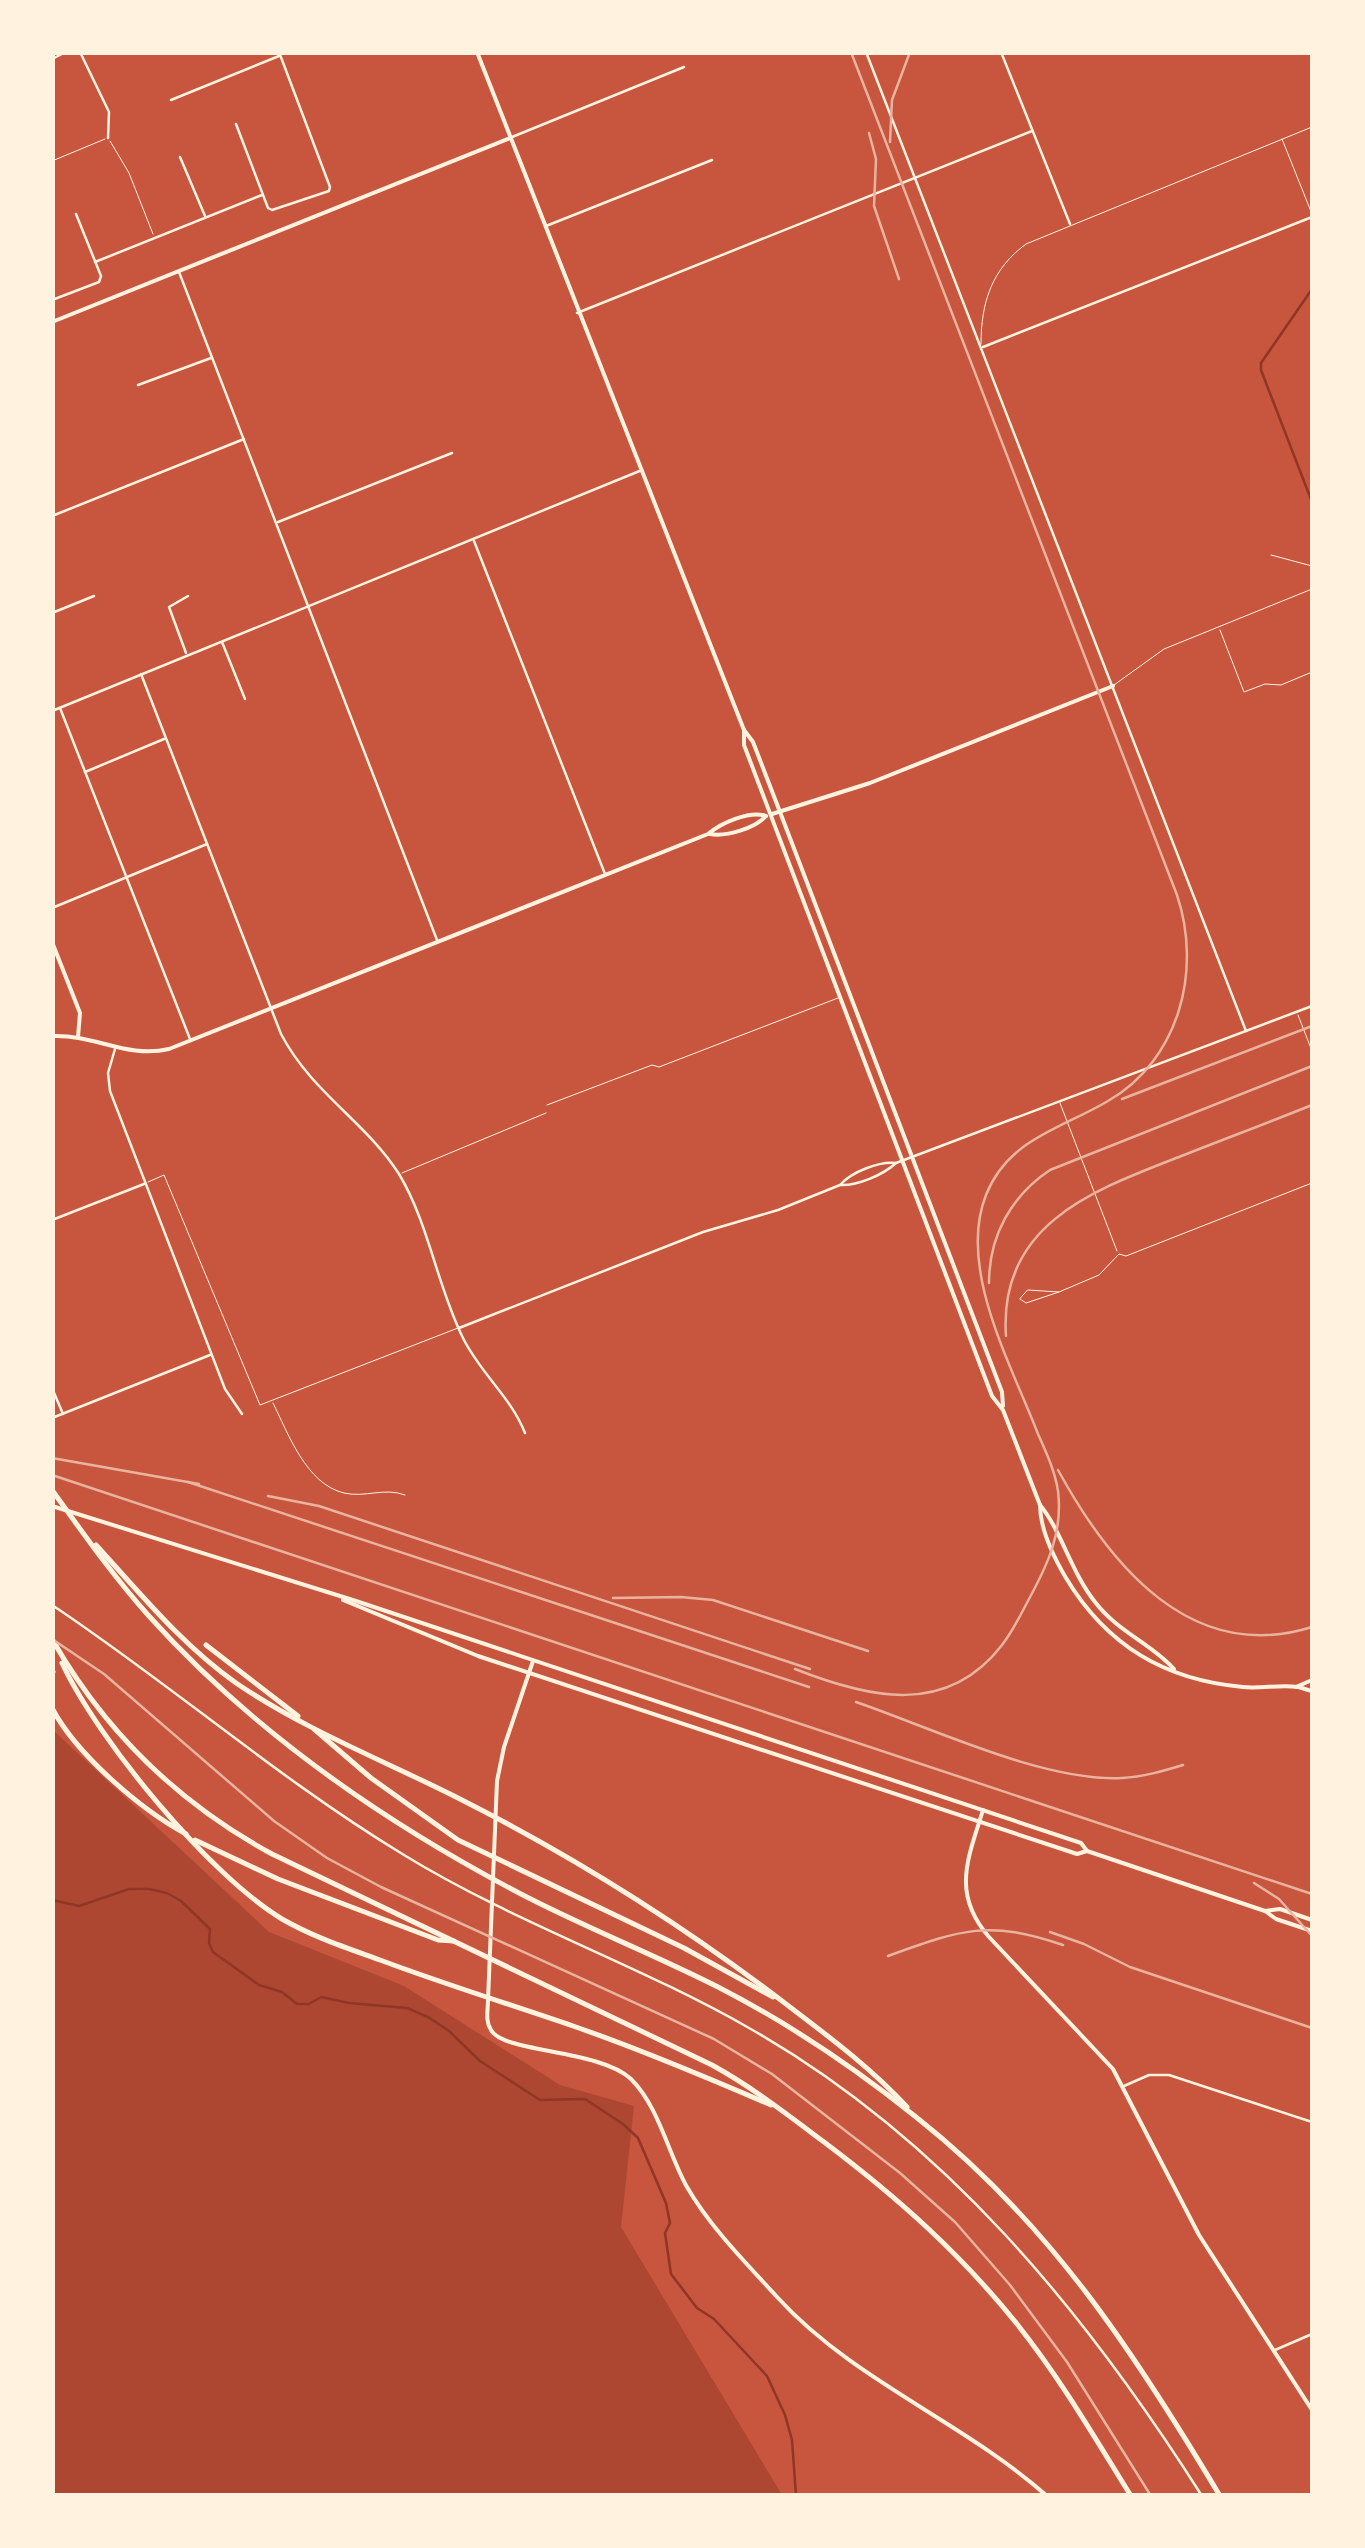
<svg xmlns="http://www.w3.org/2000/svg" width="1365" height="2548" viewBox="0 0 1365 2548" font-family="Raleway,sans-serif">
<style>
.green{fill:#ae4732}
.lines{fill:none;stroke-linecap:round;stroke-linejoin:round}
.stream{stroke:#8f3625;stroke-width:2.5}
.service{stroke:#fff3e0;stroke-width:1}
.minor{stroke:#fff3e0;stroke-width:2.5}
.tertiary{stroke:#fff3e0;stroke-width:4}
.secondary{stroke:#fff3e0;stroke-width:4}
.motorway{stroke:#fff3e0;stroke-width:5}
.tram{stroke:#e9b49f;stroke-width:2.5}
.rail{stroke:#e9b49f;stroke-width:2.5}
</style>
<rect width="100%" height="100%" fill="#c8553d"/>
<path class="green" d="M53,1730l216,202 135,54 156,99 74,21 -13,121 161,268h-729z"/>
<g class="lines">
<g class="stream">
<path d="M1312,289l-51,74v7l51,132"/>
<path d="M52,1900l27,6 50,-17h20l18,4 14,8 29,28 -1,14 4,9 46,33 23,7 15,12h12l12,-7 28,6 58,5 21,9 21,14 31,30 60,39 45,-1 38,25 15,14 28,65 4,20 -5,10 6,41 26,34 17,11 53,57 18,39 7,25 4,56"/>
</g>
<g class="service">
<path d="M1282,139l30,75"/>
<path d="M110,141l19,32 24,61"/>
<path d="M52,161l53,-22"/>
<path d="M981,344c0,-42 11,-75 45,-100l286,-117"/>
<path d="M1271,555l41,11"/>
<path d="M1220,630l24,62 21,-8 16,1 31,-13"/>
<path d="M1114,685l50,-36 148,-60"/>
<path d="M1298,1015l14,36"/>
<path d="M1060,1103l57,148"/>
<path d="M547,1105l105,-40 7,2 179,-69"/>
<path d="M402,1173l144,-60"/>
<path d="M148,1182l16,-7 96,230 198,-77"/>
<path d="M1028,1290l31,2 -33,11 -6,-4z"/>
<path d="M1059,1292l40,-17 20,-21 7,2 186,-73"/>
<path d="M273,1403c15,30 33,81 71,90 22,5 40,-6 61,2"/>
</g>
<g class="minor">
<path d="M80,52l29,60 -1,26"/>
<path d="M866,52l380,979"/>
<path d="M1001,52l69,172"/>
<path d="M52,59l14,-7"/>
<path d="M171,100l108,-44"/>
<path d="M236,124l32,84 4,2 57,-19 1,-4 -51,-135"/>
<path d="M512,137l172,-70"/>
<path d="M180,157l25,59"/>
<path d="M546,226l166,-66"/>
<path d="M95,262l167,-67"/>
<path d="M179,272l258,668"/>
<path d="M52,300l47,-18 2,-6 -25,-62"/>
<path d="M577,313l455,-182"/>
<path d="M983,347l329,-130"/>
<path d="M138,385l73,-27"/>
<path d="M52,516l192,-77"/>
<path d="M278,522l174,-69"/>
<path d="M474,541l131,333"/>
<path d="M52,613l42,-17"/>
<path d="M222,642l23,57"/>
<path d="M186,653l-17,-46 19,-11"/>
<path d="M141,674l140,360c31,59 85,88 118,140 30,50 38,112 64,164 17,35 48,59 62,95"/>
<path d="M60,708l130,331"/>
<path d="M52,711l590,-241"/>
<path d="M85,772l79,-33"/>
<path d="M52,908l155,-64"/>
<path d="M115,1049l-7,24 2,18 115,298 17,25"/>
<path d="M841,1184c11,-12 38,-23 55,-21"/>
<path d="M52,1220l92,-36"/>
<path d="M459,1328l244,-96 75,-22 62,-25c17,1 43,-10 56,-22l416,-157"/>
<path d="M52,1388l11,26"/>
<path d="M52,1418l158,-63"/>
<path d="M52,1605c120,80 228,175 352,250 109,67 233,109 345,173 194,110 335,282 453,468"/>
<path d="M1124,2086l25,-11h20l143,47"/>
<path d="M1275,2350l37,-16"/>
</g>
<g class="tertiary">
<path d="M52,322l458,-184"/>
<path d="M772,814l98,-31 243,-97"/>
<path d="M52,942l28,71 -2,24"/>
<path d="M983,1810c-15,49 -32,83 6,127l124,132 86,166 113,175"/>
<path d="M488,2000c0,10 -3,21 3,30 12,23 108,19 140,49 28,28 37,74 56,108 23,40 60,77 91,111 76,83 186,124 269,198"/>
</g>
<g class="secondary">
<path d="M477,52l267,678v15l248,651 11,14 37,95c21,25 31,67 55,97 23,30 57,42 79,67"/>
<path d="M744,730l9,12 27,70 222,580 1,14"/>
<path d="M710,834c17,3 45,-6 56,-18"/>
<path d="M52,1036c42,-2 75,23 117,13l539,-215c13,-11 42,-24 58,-18"/>
<path d="M1040,1505c0,25 13,51 26,73 41,68 99,102 177,109 18,2 38,-3 55,0 5,1 9,3 14,4"/>
<path d="M52,1506l304,95 725,242 6,8"/>
<path d="M343,1600l135,56 590,195 9,3 10,-3 178,60 11,8 36,12"/>
<path d="M1296,1687l16,-7"/>
<path d="M1265,1911l15,-2 32,11"/>
<path d="M488,2000l9,-219 7,-34 29,-86"/>
</g>
<g class="motorway">
<path d="M52,1490c31,43 61,86 96,125 104,116 234,206 371,278 65,34 134,61 199,94 70,36 137,81 198,130 133,105 218,235 304,379"/>
<path d="M96,1545c44,48 86,100 140,138 69,47 149,78 222,115 115,58 226,128 328,206 42,32 84,63 121,103"/>
<path d="M52,1639c53,93 126,164 220,215l440,211c40,22 76,50 112,77 73,55 136,111 193,182 43,54 78,114 114,172"/>
<path d="M206,1645l92,71"/>
<path d="M62,1663c36,77 147,212 220,256 31,18 65,29 98,41 64,24 129,44 193,66 67,23 133,51 198,79"/>
<path d="M52,1674l1,-2"/>
<path d="M52,1708c24,46 89,102 134,126"/>
<path d="M314,1729l57,49 87,62 226,108 89,49"/>
<path d="M195,1840l83,39 160,61 16,1"/>
</g>
<path class="tram" d="M52,1639l52,35 170,147 53,37 54,29 333,152 58,35 128,99 55,49 55,63 57,77 84,134"/>
<g class="rail">
<path d="M869,133l7,26 -2,47 25,73"/>
<path d="M890,142l2,-42 18,-48"/>
<path d="M1122,1099l190,-73"/>
<path d="M989,1283c0,-47 22,-87 61,-113l262,-104"/>
<path d="M1006,1336c-8,-114 91,-147 178,-181 43,-17 86,-33 128,-50"/>
<path d="M52,1458l147,26"/>
<path d="M1058,1470c52,95 133,195 254,157"/>
<path d="M52,1475l1260,419"/>
<path d="M188,1482l621,205"/>
<path d="M268,1496l51,10 491,163"/>
<path d="M613,1598l68,-1 32,3 155,51"/>
<path d="M795,1669c73,29 152,48 207,-24 11,-14 19,-31 27,-46 19,-35 34,-67 29,-108 -3,-20 -12,-39 -20,-57 -27,-70 -81,-166 -52,-239 22,-56 75,-66 122,-94 72,-42 94,-131 69,-206l-326,-843"/>
<path d="M856,1702c76,26 188,80 266,76 21,-1 41,-7 61,-13"/>
<path d="M1254,1883l25,16 33,37"/>
<path d="M1050,1932l34,12 46,23 182,61"/>
<path d="M888,1956c72,-26 100,-37 175,-11"/>
</g>
</g>
<rect width="1365" height="2548" fill="none" stroke="#fff3e0" stroke-width="110"/>
</svg>
